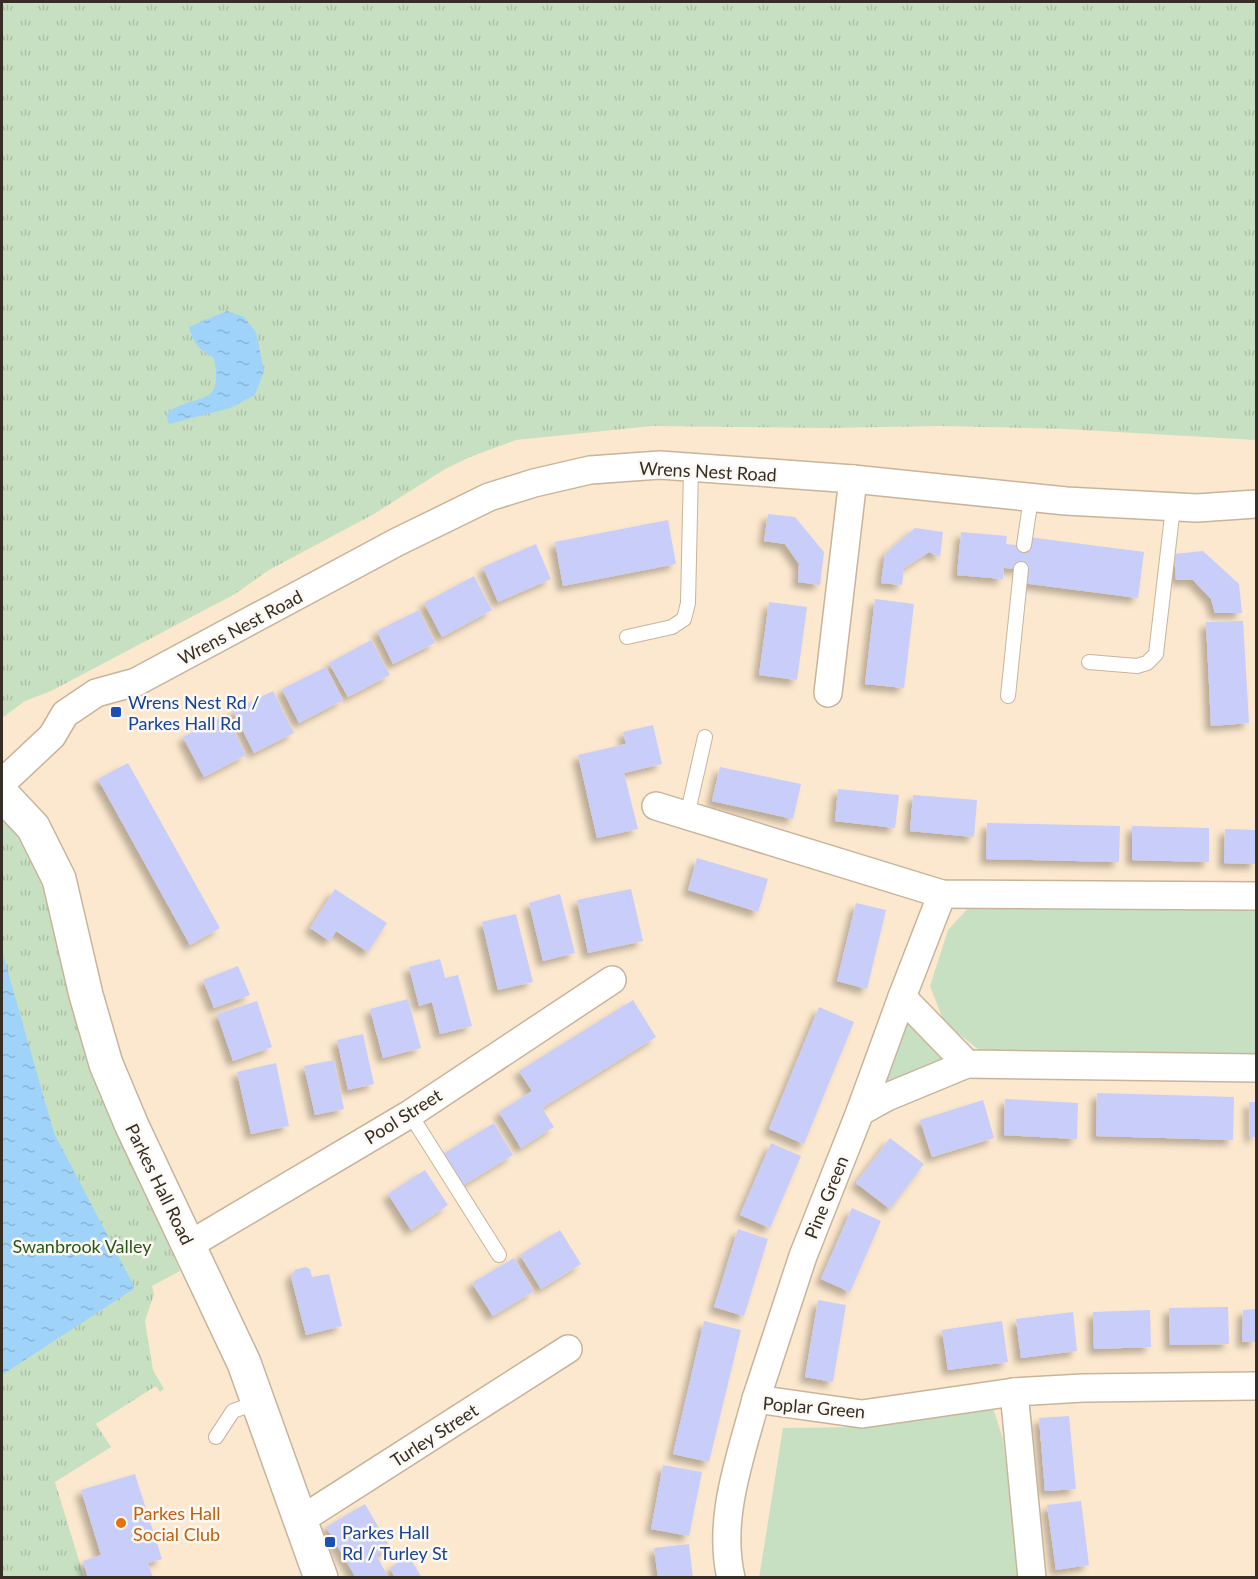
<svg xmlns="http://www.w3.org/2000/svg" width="1258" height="1579" viewBox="0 0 1258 1579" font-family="Lato,sans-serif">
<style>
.grass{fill:#c8e0c2}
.park{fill:url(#park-tufts)}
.water{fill:url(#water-ripples)}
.building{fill:#c9cdf9;filter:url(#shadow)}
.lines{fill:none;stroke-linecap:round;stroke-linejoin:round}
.lane-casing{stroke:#c8b49b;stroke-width:16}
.street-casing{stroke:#c8b49b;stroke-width:30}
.secondary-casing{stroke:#c8b49b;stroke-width:36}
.lane{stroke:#fff;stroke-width:14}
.street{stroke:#fff;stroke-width:27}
.secondary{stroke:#fff;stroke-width:33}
.transit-dot{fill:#1a4fb4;stroke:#fcf8f3;stroke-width:2}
.food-dot{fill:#e8710a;stroke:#fcf8f3;stroke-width:2}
.labels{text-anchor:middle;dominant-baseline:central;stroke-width:5;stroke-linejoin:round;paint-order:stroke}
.street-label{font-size:18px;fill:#362e24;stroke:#fcf8f3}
.transit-label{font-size:18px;fill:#164399;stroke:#fcf8f3;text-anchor:start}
.park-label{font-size:18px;fill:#275719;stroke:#fcf8f3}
.food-label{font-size:18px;fill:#c56008;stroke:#fcf8f3;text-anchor:start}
</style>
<defs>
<pattern id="park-tufts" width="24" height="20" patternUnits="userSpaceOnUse" patternTransform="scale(1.5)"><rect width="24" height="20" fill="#c8e0c2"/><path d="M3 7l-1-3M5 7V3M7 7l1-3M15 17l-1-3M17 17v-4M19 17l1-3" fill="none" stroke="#acc0a7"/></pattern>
<pattern id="water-ripples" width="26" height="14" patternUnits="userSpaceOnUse" patternTransform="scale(1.5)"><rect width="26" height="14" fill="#9fd3f9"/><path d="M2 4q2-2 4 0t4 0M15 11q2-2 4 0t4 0" fill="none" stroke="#8ab5d5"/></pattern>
<filter id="shadow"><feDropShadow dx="-5.5" dy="5.5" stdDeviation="3" flood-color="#0004"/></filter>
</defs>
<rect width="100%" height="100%" fill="#fce8ce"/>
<g class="grass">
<path d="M971,905l285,5v147l-272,-3 -40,-32 -14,-36 18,-56z"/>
<path d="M909,1014l36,44 -70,30z"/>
<path d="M993,1408l10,31 17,138 -261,1 24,-150 72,-1z"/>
</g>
<g class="park">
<path d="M2,2h1254v438l-190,-11 -124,-3 -118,2 -172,-2 -136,14 -46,17 -25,12 -71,45 -105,56 -34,24 -184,97 -26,10 -23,17z"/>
<path d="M2,813l32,36 104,325 42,97 -28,15 2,8 -9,27 8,49 11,19 -4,3 -4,-6 -60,38 15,23 -56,35 29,95h-82z"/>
</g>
<g class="water">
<path d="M227,311l17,6 12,15 8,39 -9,24 -25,13 -61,16 -2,-6 1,-6c30,-20 56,-3 46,-54 -14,-8 -21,-14 -25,-31z"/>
<path d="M2,951l52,182 81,155 -133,87z"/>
</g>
<g class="building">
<path d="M768,514l27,3 29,35 -4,33 -22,-3 1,-18 -14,-20 -21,-3z"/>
<path d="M668,520l8,44 -113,22 -8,-44z"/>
<path d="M915,528l28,4 -3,25 -11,-5 -25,16 -2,17 -21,-2 4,-29z"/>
<path d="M961,532l46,4 -1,8 20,2 2,-9 116,15 -6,46 -116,-15 2,-14 -20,-1 -1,11 -46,-4z"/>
<path d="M536,544l15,35 -53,23 -15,-35z"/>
<path d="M1203,551l36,33 3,29h-27l-4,-14 -18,-19h-17l-2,-26z"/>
<path d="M474,576l18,34 -50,27 -18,-34z"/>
<path d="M875,599l39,5 -10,84 -39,-4z"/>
<path d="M769,602l38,5 -10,73 -38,-5z"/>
<path d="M419,610l16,33 -42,21 -16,-33z"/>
<path d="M1243,621l6,102 -38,3 -5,-104z"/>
<path d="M371,640l19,35 -42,22 -19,-34z"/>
<path d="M326,667l17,33 -44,23 -17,-34z"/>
<path d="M273,691l21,42 -40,20 -21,-42z"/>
<path d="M226,715l20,40 -42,22 -21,-40z"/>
<path d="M653,725l9,39 -38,9 14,56 -41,9 -19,-83 48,-11 -3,-12z"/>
<path d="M128,763l92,165 -30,17 -92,-166z"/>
<path d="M720,767l81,17 -8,35 -81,-18z"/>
<path d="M838,789l61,6 -4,33 -60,-7z"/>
<path d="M913,795l64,5 -3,37 -64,-6z"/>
<path d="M987,823l133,3 -1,36 -133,-3z"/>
<path d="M1132,826l77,2v34l-77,-2z"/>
<path d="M1225,829l31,1v34l-32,-1z"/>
<path d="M697,858l71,21 -10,33 -70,-22z"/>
<path d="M335,889l52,34 -19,29 -32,-21 -6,10 -20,-13z"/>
<path d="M631,889l12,52 -55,12 -11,-53z"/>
<path d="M560,894l15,59 -32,8 -14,-58z"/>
<path d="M856,903l30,7 -19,79 -30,-8z"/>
<path d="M516,914l17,68 -35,8 -16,-68z"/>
<path d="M440,959l5,19 13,-3 14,51 -32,8 -8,-32 -13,4 -10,-39z"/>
<path d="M238,966l12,29 -36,13 -11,-28z"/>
<path d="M408,999l13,49 -38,10 -13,-49z"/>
<path d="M633,1000l23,37 -114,71 12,19 -33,21 -22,-36 33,-21 -13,-20z"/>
<path d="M257,1001l15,46 -39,14 -16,-47z"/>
<path d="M819,1007l35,15 -50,122 -35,-15z"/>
<path d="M363,1034l11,50 -26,6 -11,-50z"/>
<path d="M334,1060l10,49 -29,6 -11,-49z"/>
<path d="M276,1063l13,63 -38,8 -14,-62z"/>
<path d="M1097,1093l137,4 -1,43 -137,-4z"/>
<path d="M1005,1099l73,4 -1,36 -73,-4z"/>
<path d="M983,1100l11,38 -62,19 -12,-37z"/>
<path d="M1249,1102h7v35h-6z"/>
<path d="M494,1123l19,32 -51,31 -19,-32z"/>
<path d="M890,1138l34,26 -34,45 -34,-26z"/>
<path d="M771,1143l30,13 -31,72 -30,-13z"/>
<path d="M425,1170l23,35 -37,25 -23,-36z"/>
<path d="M852,1208l29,13 -31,71 -29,-13z"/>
<path d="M738,1229l30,10 -24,77 -30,-9z"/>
<path d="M560,1230l21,34 -40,25 -21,-34z"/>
<path d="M514,1258l20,33 -41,25 -21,-33z"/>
<path d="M305,1267l5,2 2,8 17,-3 13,52 -36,9 -15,-58 4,-7z"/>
<path d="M818,1300l28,5 -13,77 -28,-5z"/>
<path d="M1228,1307l1,37 -59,1 -1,-37z"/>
<path d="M1256,1309v33h-14l1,-32z"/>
<path d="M1150,1310l1,37 -57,2 -1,-37z"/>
<path d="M1073,1312l4,39 -56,7 -5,-39z"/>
<path d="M704,1321l37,9 -32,132 -36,-8z"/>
<path d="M1002,1321l6,41 -60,8 -6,-40z"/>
<path d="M1069,1416l7,73 -31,2 -6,-73z"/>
<path d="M663,1465l39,7 -13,64 -38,-7z"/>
<path d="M135,1474l27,85 -14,4 5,15h-65l-5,-17 18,-6 -20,-65z"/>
<path d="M1081,1501l8,64 -33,5 -9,-65z"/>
<path d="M365,1504l25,43 -14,8 13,23h-33l-30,-51z"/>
<path d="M689,1544l4,34h-35l-4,-30z"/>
<path d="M409,1556l13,22h-27l-5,-10z"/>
</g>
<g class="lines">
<g class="lane-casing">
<g id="lane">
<path d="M1024,545l7,-47"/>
<path d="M627,637l45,-10 12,-8 4,-16 3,-135"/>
<path d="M1089,662l48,4 10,-3 9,-9 17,-147"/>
<path d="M1008,696l13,-127"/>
<path d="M687,816l18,-79"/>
<path d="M410,1114l89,141"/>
<path d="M216,1437l17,-26 25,-9"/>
</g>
</g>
<g class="street-casing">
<g id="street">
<path d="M828,693l25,-214"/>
<path d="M2,783l50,-47 13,-22 31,-21 40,-11 261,-140 92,-45 45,-14 56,-13 70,-5 193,14 213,22 131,7 59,-4"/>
<path d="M656,806l286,88 314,2"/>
<path d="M942,894l-40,103 65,67 289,4"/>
<path d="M860,1112l27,-15 80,-33"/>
<path d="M189,1245l221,-131 202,-134"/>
<path d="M1014,1392l18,186"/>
<path d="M756,1399l47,-143 57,-144 42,-115"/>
<path d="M299,1521l269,-172"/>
<path d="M731,1578c-14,-60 10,-122 25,-179l106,15 152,-22 69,-4 173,-2"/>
</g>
</g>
<g class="secondary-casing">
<path id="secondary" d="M2,794l31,33 26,52 27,116 20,69 26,62 112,237 77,215"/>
</g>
<use href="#lane" class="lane"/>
<use href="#street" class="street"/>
<use href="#secondary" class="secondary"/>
</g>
<g class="transit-dot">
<rect x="110" y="706" width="12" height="12" rx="3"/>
<rect x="324" y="1536" width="12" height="12" rx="3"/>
</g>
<circle class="food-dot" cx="121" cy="1523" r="6"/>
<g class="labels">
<g class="street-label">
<text transform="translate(708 471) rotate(3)">Wrens Nest Road</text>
<text transform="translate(240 627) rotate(-28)">Wrens Nest Road</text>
<text transform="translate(403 1116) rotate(-32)">Pool Street</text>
<text transform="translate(160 1184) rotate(64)">Parkes Hall Road</text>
<text transform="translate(826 1197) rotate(-68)">Pine Green</text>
<text transform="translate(814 1407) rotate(5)">Poplar Green</text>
<text transform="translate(434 1435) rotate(-33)">Turley Street</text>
</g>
<g class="transit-label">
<text x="128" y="702">Wrens Nest Rd /<tspan x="128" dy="21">Parkes Hall Rd</tspan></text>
<text x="342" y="1532">Parkes Hall<tspan x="342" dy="21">Rd / Turley St</tspan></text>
</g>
<g class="park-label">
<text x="82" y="1246">Swanbrook Valley</text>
</g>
<g class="food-label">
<text x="133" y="1513">Parkes Hall<tspan x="133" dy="21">Social Club</tspan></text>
</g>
</g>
<rect width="1258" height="1579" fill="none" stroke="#362e24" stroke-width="6"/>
</svg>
